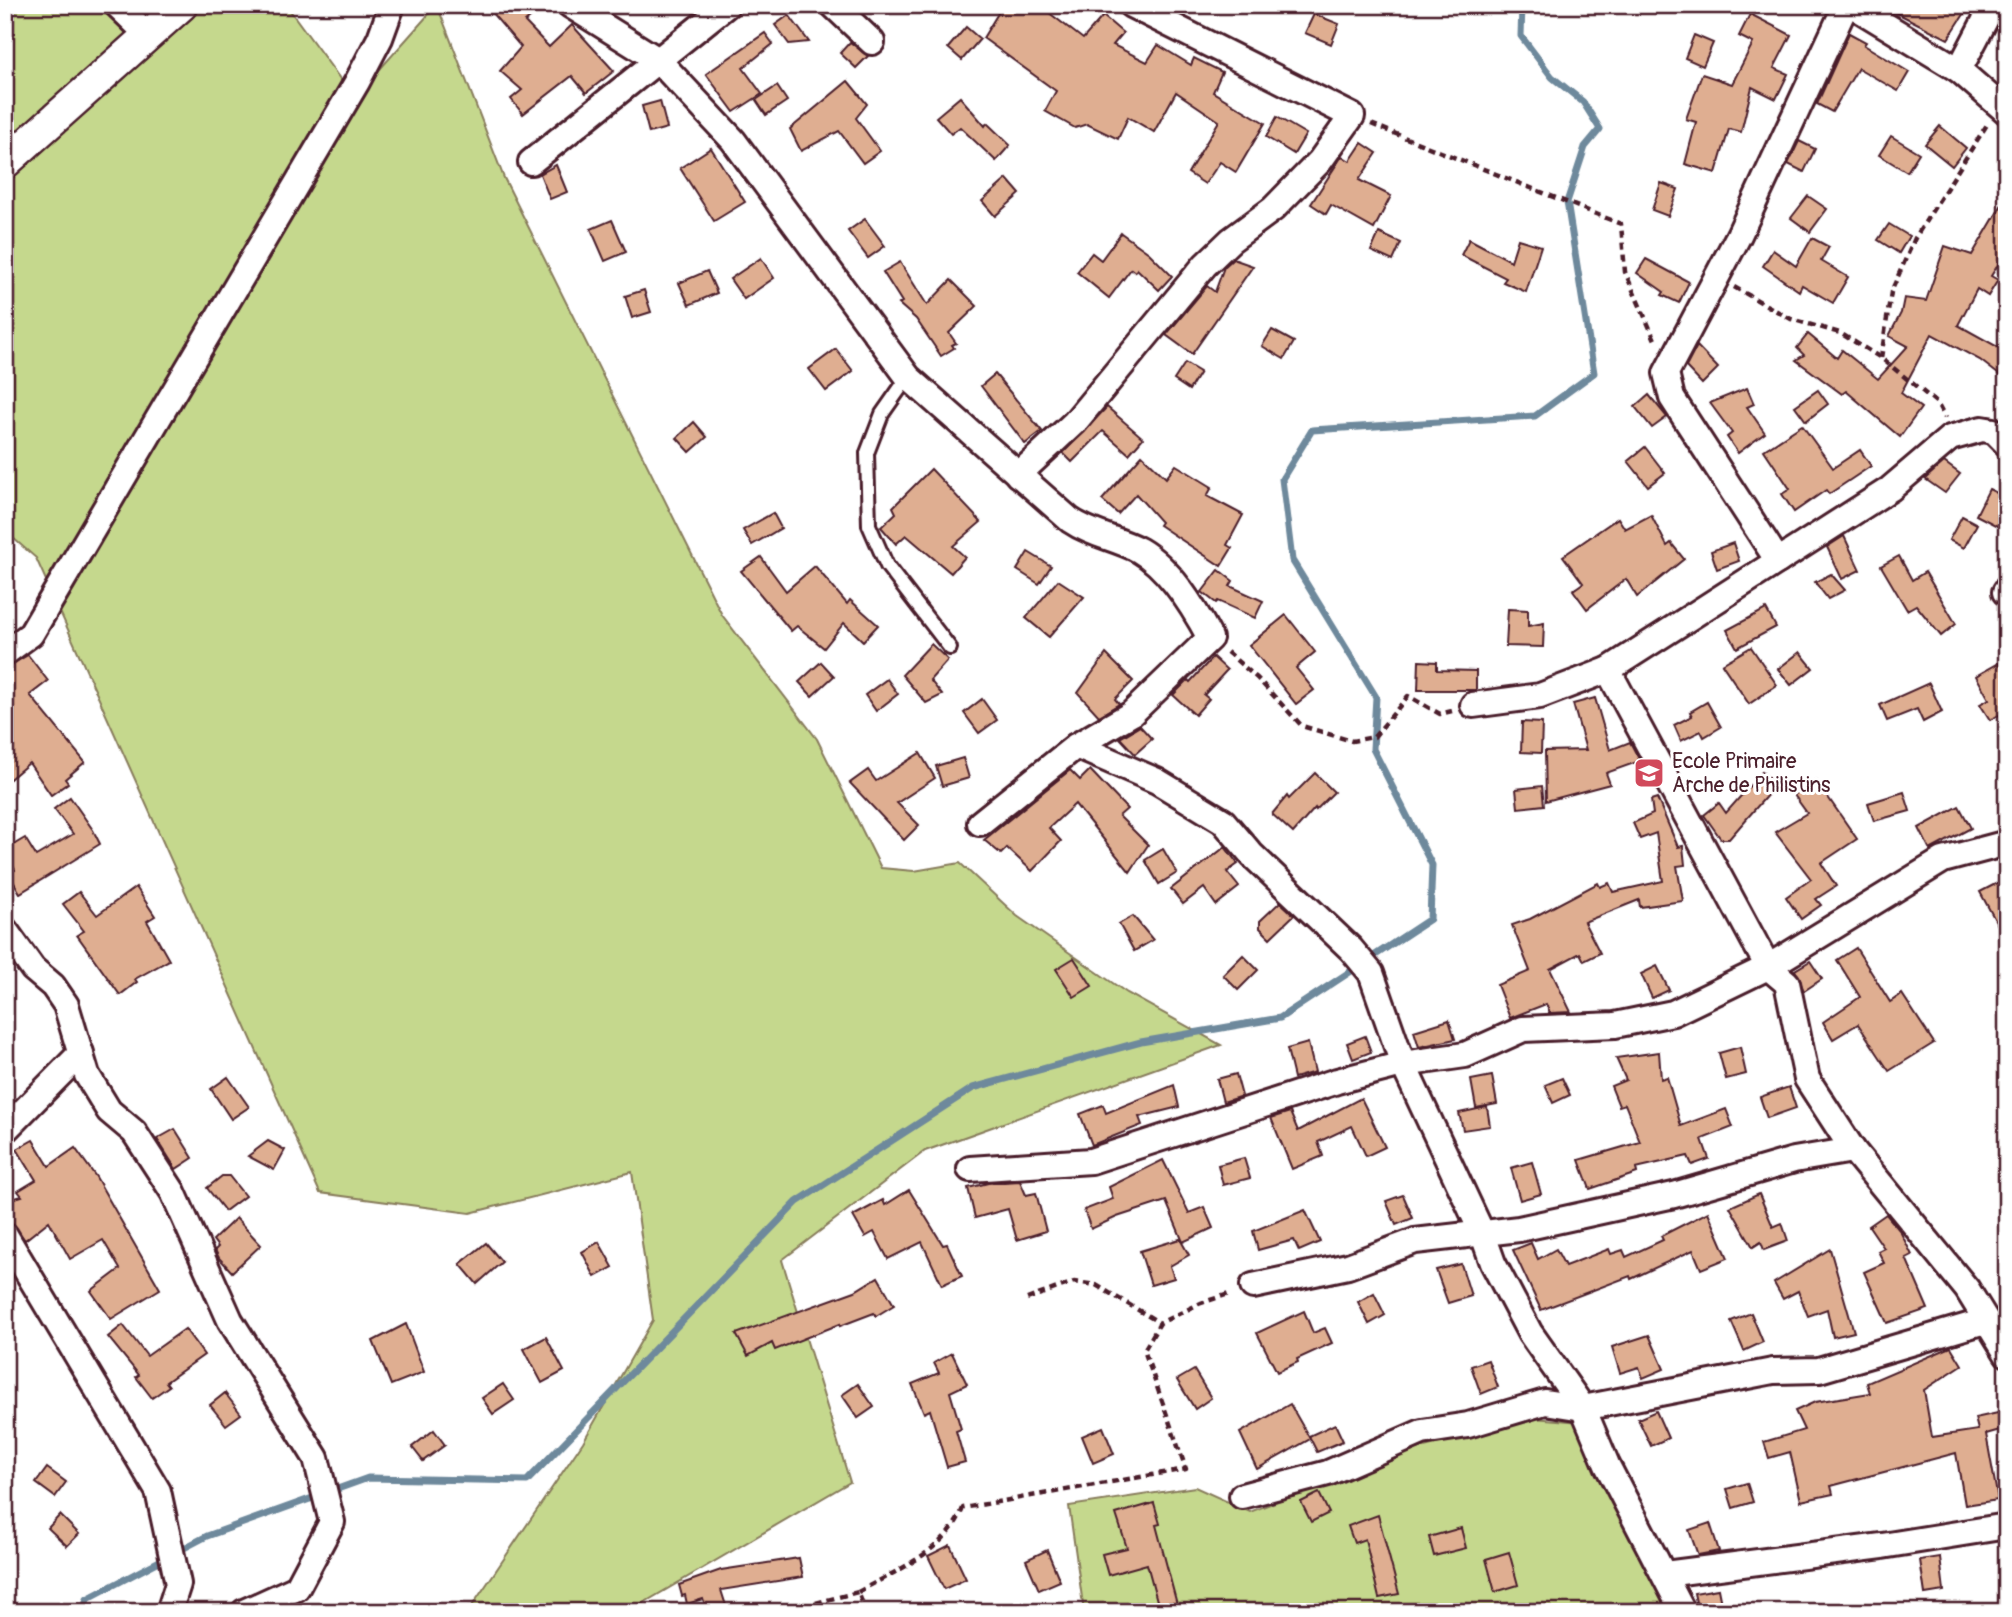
<svg xmlns="http://www.w3.org/2000/svg" width="2012" height="1617" viewBox="0 0 2012 1617" font-family="Pangolin,sans-serif">
<style>
.green{fill:#c5d88d;stroke:#887c5c;stroke-width:2}
.lines{fill:none;stroke-linecap:round;stroke-linejoin:round}
.stream{stroke:#6e899c;stroke-width:7}
.building{fill:#dfae91;stroke:#4a1f2b;stroke-width:2}
.service-casing{stroke:#4a1f2b;stroke-width:18}
.minor-casing{stroke:#4a1f2b;stroke-width:30}
.tertiary-casing{stroke:#4a1f2b;stroke-width:35}
.path{stroke:#4a1f2b;stroke-width:4.5;stroke-dasharray:7 5;stroke-linecap:butt}
.service{stroke:#fff;stroke-width:12}
.minor{stroke:#fff;stroke-width:24}
.tertiary{stroke:#fff;stroke-width:30}
.labels{text-anchor:middle;dominant-baseline:central;stroke-width:6;stroke-linejoin:round;paint-order:stroke}
.poi-label{font-size:21px;fill:#4a1f2b;stroke:#fff;text-anchor:start}
</style>
<rect width="100%" height="100%" fill="#fff"/>
<filter id="ink" filterUnits="userSpaceOnUse"><feTurbulence type="fractalNoise" baseFrequency=".0143" numOctaves="2"/><feDisplacementMap in="SourceGraphic" scale="14" xChannelSelector="R" yChannelSelector="G"/><feConvolveMatrix kernelMatrix="1 2 1 2 8 2 1 2 1" color-interpolation-filters="sRGB"/></filter>
<g filter="url(#ink)">
<g class="green">
<path d="M5,5h281l60,82 11,8 80,-90 67,173 218,437 95,124 64,129 33,3 46,-8 57,53 110,77 94,52 -296,106 -143,109 68,222 -222,130h-169l13,-6 111,-164 70,-122 -21,-148 -162,41 -150,-20 -284,-635 -31,-27z"/>
<path d="M1533,1418l49,4 92,190h-590l-15,-106 126,-19 55,25 148,-58z"/>
</g>
<g class="lines">
<path class="stream" d="M84,1612l3,-13 120,-63 161,-58 159,3 270,-279 176,-114 168,-46 139,-24 150,-99 2,-54 -59,-116 3,-52 -84,-137 -10,-81 30,-49 223,-14 59,-43 -27,-171 18,-55 15,-18 -17,-27 -31,-25 -31,-41 1,-31"/>
</g>
<g class="building">
<path d="M485,5h34l11,13 -5,4 24,25 23,-22 42,46 -28,22 -14,-17 -49,38 -12,-15 11,-9 -22,-19 21,-24z"/>
<path d="M1003,5h36l44,34 20,-23 20,17 -10,12 34,17 11,-17 33,20 3,-7 28,14 -9,20 52,31 -29,49 -16,-10 -15,22 -17,-11 31,-52 -43,-29 -22,40 -26,-15 -10,22 -31,-15 -12,4 -30,-17 11,-20 -73,-53z"/>
<path d="M1881,5h89l-22,34z"/>
<path d="M1314,14l25,10 -8,20 -26,-11z"/>
<path d="M1750,14l41,21 -17,33 14,6 -12,25 -24,-12 -11,45 -12,-3 -13,44 -31,-9 11,-42 -10,-3 16,-45 30,10 21,-41 -14,-7z"/>
<path d="M789,15l20,27 -20,2 -14,-19z"/>
<path d="M966,27l14,12 -18,21 -14,-12z"/>
<path d="M765,33l8,11 -30,24 19,26 -28,18 -28,-38z"/>
<path d="M1849,33l17,9 -2,3 45,27 -11,19 -40,-23 -26,44 -15,-8z"/>
<path d="M1694,35l19,8 -10,23 -18,-8z"/>
<path d="M850,42l18,14 -12,12 -16,-15z"/>
<path d="M848,81l19,23 -11,14 24,33 -17,12 -24,-32 -38,20 -11,-22z"/>
<path d="M777,86l10,15 -21,14 -10,-15z"/>
<path d="M960,97l25,29 2,-3 23,22 -14,16 -36,-34 -9,7 -15,-17z"/>
<path d="M660,101l7,27 -18,5 -7,-27z"/>
<path d="M1277,117l29,17 -12,20 -28,-17z"/>
<path d="M1940,126l26,22 -14,18 -27,-22z"/>
<path d="M1891,136l28,17 -12,19 -28,-17z"/>
<path d="M1799,141l16,8 -11,23 -16,-8z"/>
<path d="M1362,143l15,10 -18,27 32,16 -17,33 -43,-24 -5,9 -15,-10 31,-48 8,5z"/>
<path d="M711,148l34,54 -31,19 -34,-53z"/>
<path d="M556,165l11,27 -17,7 -10,-25z"/>
<path d="M1007,179l13,15 -25,22 -13,-15z"/>
<path d="M1661,183l17,6 -10,27 -16,-6z"/>
<path d="M1808,196l19,13 -17,23 -19,-14z"/>
<path d="M2007,196v55l-16,25 7,4 -10,16 -11,-7 -19,36 49,27v29l-27,-21 -48,-26 -31,59 20,15 -21,29 -54,-46 -4,3 -46,-34 8,-5 -7,-7 11,-14 29,24 5,-8 36,29 30,-33 -19,-10 12,-23 3,-15 22,3 19,-55 27,9z"/>
<path d="M865,219l20,27 -17,12 -20,-27z"/>
<path d="M612,220l14,32 -21,9 -14,-32z"/>
<path d="M1889,224l20,12 -10,17 -21,-13z"/>
<path d="M1121,233l28,20 23,23 -13,14 -22,-21 -2,3 -4,-3 -22,29 -32,-26 15,-19 9,7z"/>
<path d="M1379,233l22,10 -8,18 -22,-10z"/>
<path d="M1812,238l17,9 -8,14 27,16 -15,26 -31,-18 -3,6 -36,-25 10,-16 23,16z"/>
<path d="M1469,239l42,22 7,-22 23,7 -15,46 -23,-10 3,-4 -45,-23z"/>
<path d="M761,258l13,20 -30,21 -14,-20z"/>
<path d="M1233,259l20,7 -61,88 -26,-19 41,-49 8,6 9,-25z"/>
<path d="M1646,259l43,23 -10,21 -17,-8 2,-3 -27,-19z"/>
<path d="M900,262l27,43 24,-25 26,26 -28,27 7,10 -4,2 2,3 -13,8 -25,-37 -17,-15 3,-2 -19,-30z"/>
<path d="M707,271l10,22 -28,12 -10,-22z"/>
<path d="M644,290l7,22 -19,6 -7,-22z"/>
<path d="M1272,330l22,12 -10,17 -22,-13z"/>
<path d="M1697,346l21,22 -16,16 -16,-17z"/>
<path d="M836,349l17,22 -27,20 -17,-22z"/>
<path d="M1185,363l15,9 -11,18 -15,-10z"/>
<path d="M995,374l47,57 -17,13 -44,-58z"/>
<path d="M1747,388l7,16 -7,3 18,26 -27,20 -11,-16 5,-4 -22,-30z"/>
<path d="M1818,390l10,14 -22,17 -11,-15z"/>
<path d="M1649,395l18,22 -15,11 -17,-21z"/>
<path d="M1107,407l36,31 -14,16 -26,-23 -31,31 -9,-9z"/>
<path d="M694,422l13,15 -17,15 -13,-14z"/>
<path d="M1802,425l31,43 27,-18 11,16 -42,28 -3,-4 -32,22 -12,-18 8,-5 -26,-39z"/>
<path d="M1645,447l20,26 -17,13 -20,-25z"/>
<path d="M1142,455l24,23 10,-13 36,22 -5,9 36,19 -16,30 5,3 -11,18 -62,-41 2,-3 -25,-28 -18,20 -16,-14z"/>
<path d="M1944,462l16,12 -15,19 -20,-14z"/>
<path d="M931,469l50,53 -28,24 12,11 -14,16 -45,-38 -10,9 -15,-17 15,-14 -3,-6z"/>
<path d="M1989,489l16,8 -4,8 6,3v23l-31,-16z"/>
<path d="M773,513l8,15 -29,17 -9,-15z"/>
<path d="M1651,515l16,31 4,-3 13,16 -47,38 -11,-18 -39,30 -14,-19 10,-7 -20,-27 55,-38 7,11z"/>
<path d="M1962,516l15,8 -13,24 -15,-8z"/>
<path d="M1844,536l16,34 -18,9 -15,-32z"/>
<path d="M1733,543l6,18 -22,8 -6,-18z"/>
<path d="M1028,552l23,14 -12,18 -22,-14z"/>
<path d="M1899,556l13,24 13,-8 31,52 -15,12 -25,-31 -9,5 -26,-44z"/>
<path d="M761,557l25,34 29,-25 32,38 3,-4 28,25 -15,16 -19,-18 -20,25 -27,-22 -6,5 -50,-60z"/>
<path d="M1219,570l14,11 -3,5 33,15 -8,17 -37,-17 -2,2 -14,-11z"/>
<path d="M1831,574l14,16 -17,9 -13,-17z"/>
<path d="M1058,580l26,17 -35,40 -23,-19z"/>
<path d="M1508,609l20,1v16l16,-3 -1,24 -37,-1z"/>
<path d="M1766,609l10,18 -39,21 -10,-18z"/>
<path d="M1286,615l29,37 -19,16 18,22 -18,14 -47,-59z"/>
<path d="M931,644l17,16 -18,20 12,15 -16,8 -24,-28z"/>
<path d="M1751,647l26,38 -28,19 -27,-40z"/>
<path d="M1800,652l13,16 -22,17 -13,-16z"/>
<path d="M1106,654l27,27 -18,18 4,5 -20,12 -21,-23z"/>
<path d="M28,655l20,26 -18,14 55,67 -20,17 3,4 -17,12 -22,-32 -24,20v-115z"/>
<path d="M1213,657l14,13 -23,25 5,4 -14,16 -22,-20 15,-15 2,2z"/>
<path d="M1419,661l18,1v8l39,1v19h-58z"/>
<path d="M821,662l13,14 -22,20 -13,-14z"/>
<path d="M1999,663l8,12v52l-8,-12 -9,5 -10,-16 9,-5 -13,-23z"/>
<path d="M887,679l11,15 -22,17 -11,-16z"/>
<path d="M1929,683l13,29 -19,10 -6,-13 -30,12 -7,-16z"/>
<path d="M1595,698l15,52 20,-8 10,19 -34,12 4,11 -64,17 -1,-50 41,-1 -13,-46z"/>
<path d="M982,699l15,21 -18,13 -15,-20z"/>
<path d="M1707,702l14,25 -17,10 -3,-6 -20,10 -7,-16 18,-9 -2,-4z"/>
<path d="M1522,722l20,1 -1,30 -20,-1z"/>
<path d="M1140,726l12,13 -17,15 -15,-16z"/>
<path d="M920,753l15,25 -38,25 22,22 -15,15 -54,-57 18,-13 8,11z"/>
<path d="M963,758l6,20 -27,8 -6,-20z"/>
<path d="M1070,770l10,10 10,-10 37,39 -8,7 29,29 -18,27 -55,-68 -26,24 12,13 -29,30 -25,-23 -6,6 -17,-14z"/>
<path d="M1762,772l14,13 -47,54h-8l-17,-24 15,-12 7,10z"/>
<path d="M1315,773l19,19 -18,18 -1,-2 -22,25 -21,-19 15,-18 2,3z"/>
<path d="M1816,780l41,59 -36,24 15,23 -20,13 5,6 -20,14 -15,-22 25,-18 -36,-47 32,-19 -13,-18z"/>
<path d="M1542,786l2,19 -26,3 -2,-19z"/>
<path d="M1904,792l6,19 -36,10 -6,-18z"/>
<path d="M70,797l23,33 7,14 -80,49 -11,-19 6,-4 -10,-20 20,-12 11,18 37,-22 -19,-25z"/>
<path d="M1657,798l21,49 5,-1 2,19 -8,1 6,35 -43,6 -1,-7 -55,22 16,31 -16,8 -4,-8 -30,16 21,43 -21,1 -4,-9 -36,14 -13,-33 33,-14 -18,-46 18,-6 68,-36 2,4 9,-4 4,9 50,-11 -7,-48 -16,6 -7,-16 20,-9 -2,-14z"/>
<path d="M1959,806l12,22 -41,22 -11,-22z"/>
<path d="M1225,847l13,17 -11,8 12,15 -23,18 -12,-17 -21,16 -12,-15z"/>
<path d="M1163,849l14,24 -18,11 -14,-24z"/>
<path d="M2007,878v64l-27,-50z"/>
<path d="M136,887l19,29 -8,5 22,39 -34,19 2,3 -17,13 -43,-60 7,-4 -21,-27 16,-12 18,23z"/>
<path d="M1280,902l14,13 -24,23 -10,-10v-7z"/>
<path d="M1133,916l20,24 -19,11 -15,-27z"/>
<path d="M1856,948l34,54 12,-8 32,49 -45,28 -31,-47 -25,15 -10,-17 37,-25 -23,-37z"/>
<path d="M1243,955l15,15 -20,20 -15,-15z"/>
<path d="M1074,958l18,28 -18,11 -18,-28z"/>
<path d="M1810,961l12,18 -18,12 -9,-21z"/>
<path d="M1657,966l12,24 -17,8 -11,-24z"/>
<path d="M1449,1020l6,19 -36,8 -5,-16z"/>
<path d="M1365,1036l6,16 -18,7 -6,-16z"/>
<path d="M1308,1043l7,29 -21,6 -7,-29z"/>
<path d="M1740,1047l6,27 -20,5 -7,-26z"/>
<path d="M1659,1052l2,27 6,-2 14,49 45,-17 7,18 -31,12 7,20 -17,6 -4,-9 -52,12 1,5 -47,16 -11,-29 61,-18 -15,-38 -6,2 -8,-20 15,-6 -10,-22z"/>
<path d="M1236,1074l6,22 -19,6 -6,-23z"/>
<path d="M1492,1076l5,28 -21,4 -5,-28z"/>
<path d="M228,1077l21,30 -18,12 -20,-30z"/>
<path d="M1562,1078l8,17 -17,8 -8,-18z"/>
<path d="M1174,1085l5,22 -40,10 3,8 -50,20 -12,-31 23,-9 3,8z"/>
<path d="M1789,1087l7,21 -29,10 -7,-21z"/>
<path d="M1361,1098l24,49 -19,9 -14,-30 -34,16 5,14 -31,13 -21,-51 19,-6 8,19z"/>
<path d="M1487,1107l3,19 -27,4 -4,-17z"/>
<path d="M175,1129l18,29 -17,11 -19,-30z"/>
<path d="M33,1140l16,26 26,-18 21,29 64,112 -49,30 -20,-28 29,-22 -17,-29 -33,19 -21,-38 -24,19 -15,-19 -5,-20 17,-5 -4,-5 18,-11 -19,-31z"/>
<path d="M268,1141l17,9 -11,20 -26,-14z"/>
<path d="M1244,1158l6,20 -27,7 -5,-20z"/>
<path d="M1163,1160l26,53 15,-6 9,21 -30,14 -17,-41 -49,16 -26,12 -7,-19 29,-11 -4,-12z"/>
<path d="M1532,1162l9,32 -21,6 -9,-32z"/>
<path d="M222,1176h7l16,20 -20,15 -18,-23z"/>
<path d="M1020,1181l6,14 10,-2 10,38 -29,9 -9,-31 -33,9 -7,-30 20,-5z"/>
<path d="M909,1190l34,55 4,-1 15,32 -20,9 -20,-43 -34,17 -14,-27 -9,5 -12,-21 30,-16 2,5z"/>
<path d="M1759,1194l14,33 9,-4 6,18 -24,9 -3,-8 -8,5 -23,-40z"/>
<path d="M1403,1195l10,23 -17,7 -10,-24z"/>
<path d="M1305,1210l15,32 -21,9 -5,-11 -36,10 -5,-19z"/>
<path d="M1708,1212l20,46 -27,11 -8,-19 -62,29 -1,-3 -89,34 -28,-60 18,-7 7,16 18,-10 9,17 44,-17 2,5 12,-4 3,7 37,-17 -2,-4z"/>
<path d="M1886,1214l14,17 12,24 -6,3 22,51 -41,14 -23,-51 20,-9 -6,-12 6,-3 -15,-22z"/>
<path d="M236,1218l25,27 -29,27 -13,-14 -4,-8 3,-3 -5,-7z"/>
<path d="M1180,1239l9,16 -19,11 4,12 -23,7 -11,-34z"/>
<path d="M599,1242l14,25 -18,10 -13,-25z"/>
<path d="M486,1243l16,19 -25,22 -17,-20z"/>
<path d="M1830,1249l24,83 -21,5 -6,-28 -19,7 -10,-25 -15,8 -9,-16z"/>
<path d="M1461,1264l10,32 -23,7 -12,-33z"/>
<path d="M878,1277l16,28 -18,11 -2,-3 -34,13v-2l-65,26 -3,-7 -24,13 -12,-22 119,-43z"/>
<path d="M1374,1293l11,22 -16,9 -11,-22z"/>
<path d="M1304,1311l9,22 12,-5 7,15 -35,16 1,3 -21,10 -20,-39z"/>
<path d="M1751,1313l12,29 -19,9 -13,-30z"/>
<path d="M406,1324l18,48 -33,13 -18,-44z"/>
<path d="M123,1325l24,31 38,-27 19,26 -38,27 3,4 -17,12 -16,-21 3,-2 -31,-38z"/>
<path d="M1649,1335l15,34 -21,9 -4,-11 -19,6 -8,-26z"/>
<path d="M546,1337l18,34 -22,12 -18,-34z"/>
<path d="M1951,1347l11,18 -38,25 8,47 46,-7 -3,-12 32,-7v17l-21,6 12,66 -33,5 -9,-52 -125,33 2,8 -32,7 -11,-49 -21,6 -5,-16 40,-12 -9,-19 20,-9 55,-9 -3,-10z"/>
<path d="M952,1353l15,31 -17,8 11,37 -5,2 9,31 -18,5 -17,-57 -6,3 -12,-29 27,-11 -5,-10z"/>
<path d="M1488,1360l10,27 -17,7 -10,-28z"/>
<path d="M1194,1370l17,28 -16,11 -18,-29z"/>
<path d="M503,1384l11,16 -21,14 -11,-16z"/>
<path d="M858,1384l16,23 -16,11 -16,-23z"/>
<path d="M225,1393l16,21 -15,11 -16,-20z"/>
<path d="M1290,1404l20,35 -53,30 -17,-36z"/>
<path d="M1656,1411l12,27 -17,8 -13,-27z"/>
<path d="M1335,1424l8,17 -26,11 -8,-16z"/>
<path d="M1103,1427l11,27 -21,9 -11,-27z"/>
<path d="M434,1430l11,15 -22,16 -11,-14z"/>
<path d="M47,1468l19,14 -11,15 -19,-14z"/>
<path d="M1747,1483l6,19 -20,6 -6,-19z"/>
<path d="M1319,1493l10,20 -18,9 -10,-20z"/>
<path d="M1154,1503l6,21 -4,1 23,87h-19l-13,-48 -39,11 -6,-21 25,-6 -11,-34z"/>
<path d="M60,1515l19,19 -12,12 -19,-18z"/>
<path d="M1378,1515l21,79 -20,4 -14,-59 -11,4 -6,-17z"/>
<path d="M1710,1523l9,28 -21,4 -9,-25z"/>
<path d="M1461,1528l5,20 -32,8 -5,-19z"/>
<path d="M950,1545l16,34 -22,10 -16,-33z"/>
<path d="M1047,1550l13,31 -21,9 -13,-30z"/>
<path d="M1509,1552l9,33 -23,7 -9,-33z"/>
<path d="M1940,1557l4,34 -19,3 -5,-34z"/>
<path d="M799,1558l4,19 -82,13 7,22h-21l-4,-13 -16,5 -2,-9 -3,1 -3,-11 42,-15z"/>
<path d="M1718,1589l4,20 -24,3 -4,-19z"/>
</g>
<g class="lines">
<g class="service-casing">
<path id="service" d="M908,377l-26,37 -15,39 2,72 18,41 63,82"/>
</g>
<g class="minor-casing">
<g id="minor">
<path d="M117,5l31,30"/>
<path d="M570,5l88,55 75,80 175,237 162,143c22,15 46,18 69,30 31,18 55,58 71,88l-79,76 -55,32 -96,77"/>
<path d="M833,5l39,37"/>
<path d="M1852,5l107,65 48,42"/>
<path d="M1959,70l34,-65"/>
<path d="M531,162l196,-157"/>
<path d="M1018,475l57,-53 130,-157 26,-25 42,-31 47,-48 32,-45 -221,-111"/>
<path d="M1778,561l-106,-163 -6,-25 73,-138 107,-230"/>
<path d="M2005,592l2,-3"/>
<path d="M5,653l26,-19 326,-552 23,-44 12,-33"/>
<path d="M1608,670l160,297 19,16 20,96 46,71 114,139 40,65"/>
<path d="M1473,705l67,-9 68,-26 282,-181 60,-51 32,-9 12,2 13,13"/>
<path d="M1076,746l81,35 66,40 29,34 99,94 20,24 32,91 80,171 10,28 37,70 53,75 24,57 76,147"/>
<path d="M5,930l28,39 20,17 13,19 21,70 22,36 25,21 39,60 57,128 86,138 16,64 -35,66 -53,24"/>
<path d="M5,1130l76,-77"/>
<path d="M970,1169l121,-8 246,-80 66,-17 62,-9 58,-26 92,-4 58,-12 95,-46 175,-107 64,-17"/>
<path d="M5,1235l153,256 20,93 -9,28"/>
<path d="M1253,1286l95,-20 67,-25 104,-12 155,-34 120,-35 59,-10"/>
<path d="M1242,1496l86,-23 94,-41 46,-7 77,-23 38,6 190,-37 46,-1 166,-49"/>
<path d="M1665,1574l217,-28 125,-20"/>
</g>
</g>
<g class="tertiary-casing">
<path id="tertiary" d="M5,163l177,-158"/>
</g>
<g class="path">
<path d="M1371,124l250,100 4,48 31,70"/>
<path d="M1734,287l57,32 49,14 41,25 56,45 8,15"/>
<path d="M1881,358l10,-66 24,-54 73,-115"/>
<path d="M1227,652l30,26 45,48 50,15 22,-4 34,-41 32,18 12,-3"/>
<path d="M1027,1299l47,-17 22,3 64,38"/>
<path d="M858,1592c37,-21 89,-41 105,-84l223,-39 -42,-119 16,-27 41,-20 31,-10"/>
<path d="M781,1612l77,-20 8,20"/>
</g>
<use href="#service" class="service"/>
<use href="#minor" class="minor"/>
<use href="#tertiary" class="tertiary"/>
</g>
</g>
<defs>
<g id="school-square" transform="scale(1.575)"><rect x="-9" y="-9" width="18" height="18" rx="4" fill="#d1495b" stroke="#fff"/><path d="M0-5L7-2L0 1L-7-2ZM-4 1L0 2.5L4 1V4Q0 6-4 4Z" fill="#fff"/></g>
</defs>
<g fill-rule="evenodd">
<use href="#school-square" x="1649" y="773"/>
</g>
<g class="labels">
<g class="poi-label">
<text x="1672" y="761">Ecole Primaire<tspan x="1672" dy="24">Arche de Philistins</tspan></text>
</g>
</g>
<rect width="2012" height="1617" fill="none" stroke="#fff" stroke-width="28"/>
<rect x="14" y="14" width="1984" height="1589" fill="none" stroke="#4a1f2b" stroke-width="2.5" filter="url(#ink)"/>
</svg>
